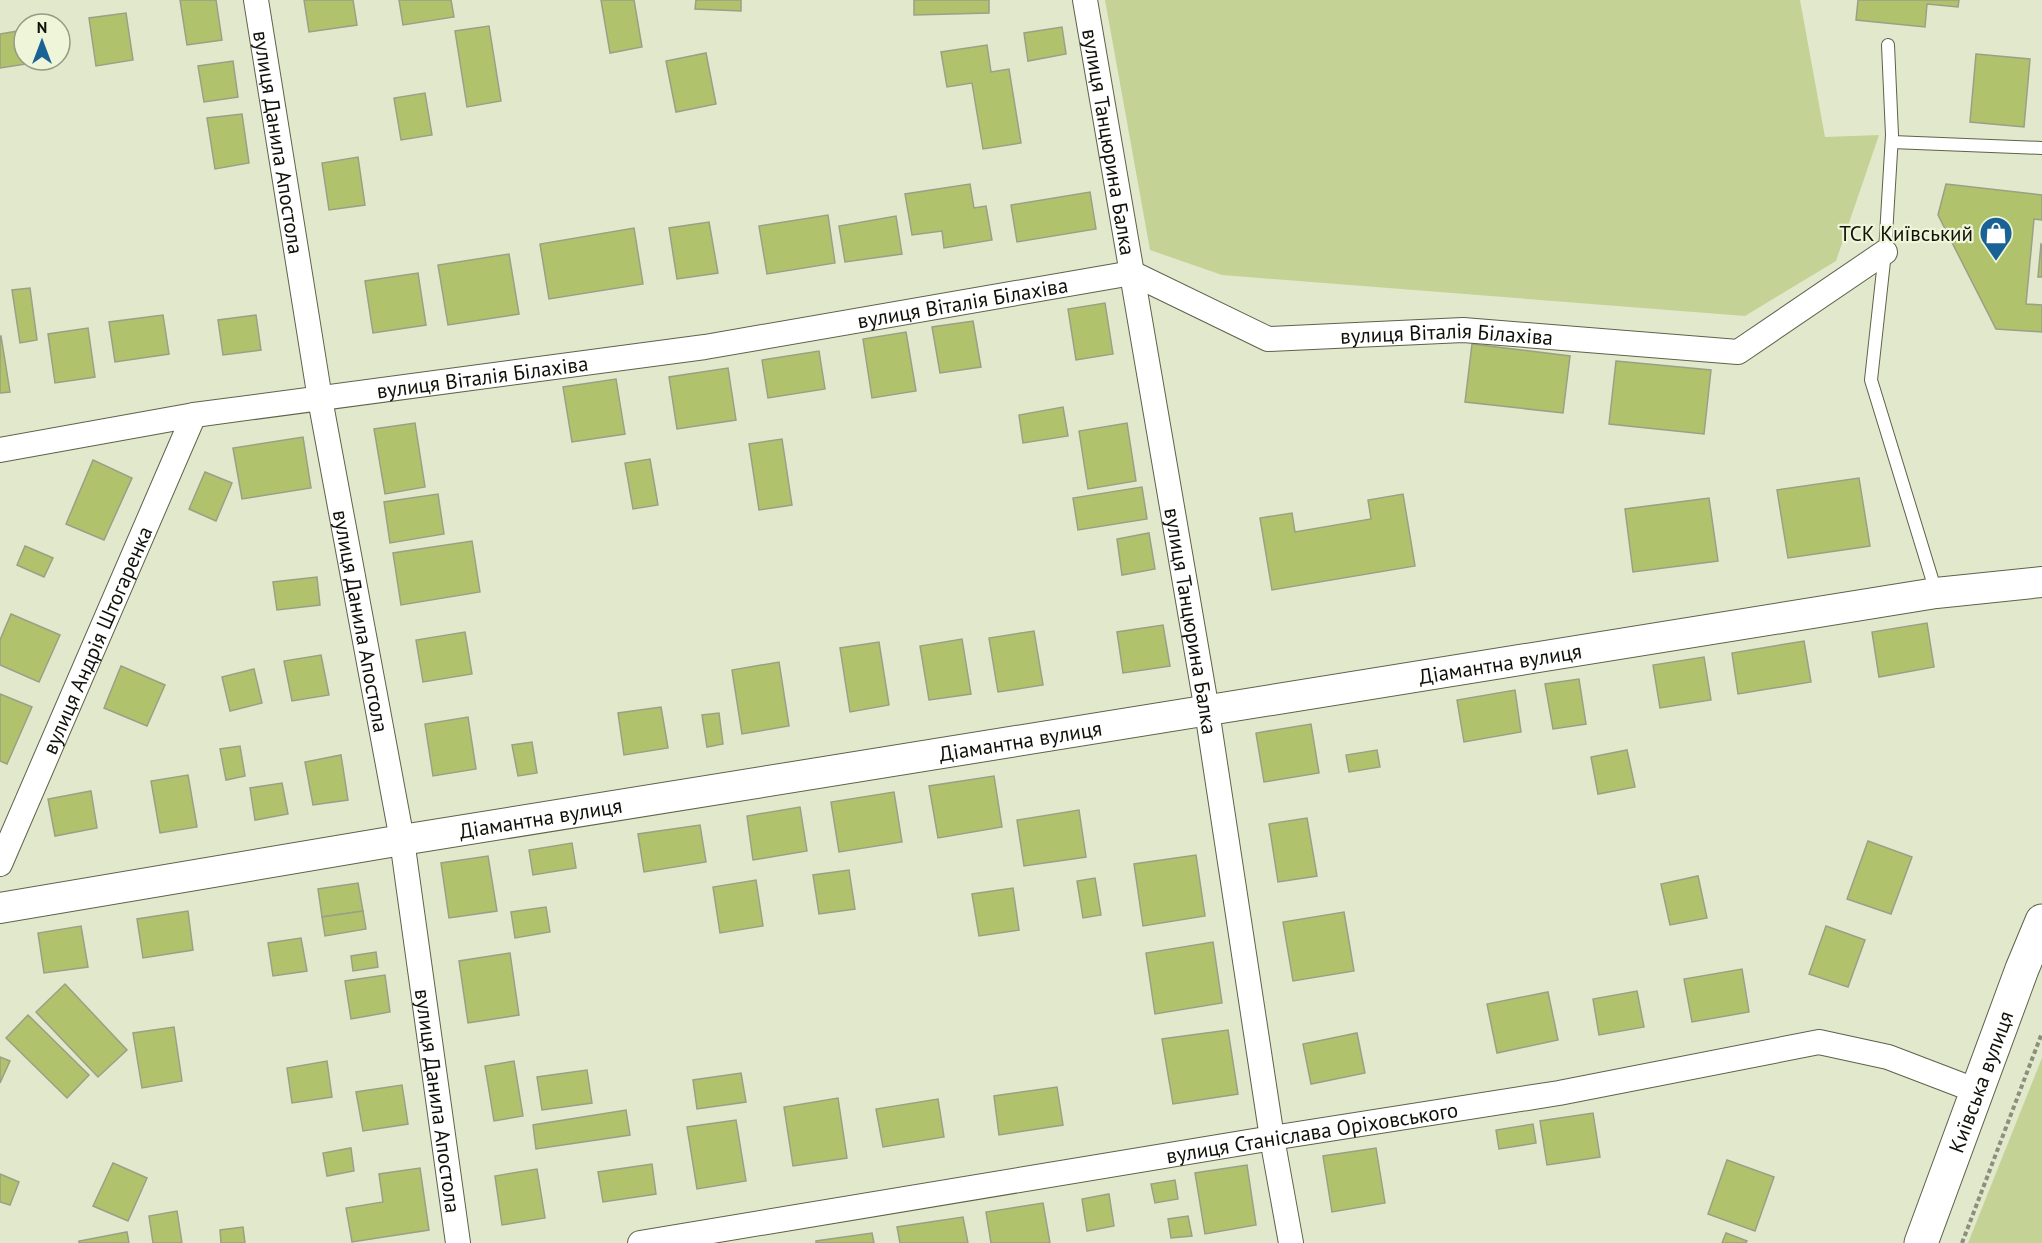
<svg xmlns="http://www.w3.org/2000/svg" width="2042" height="1243" viewBox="0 0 2042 1243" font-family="'PT Sans',sans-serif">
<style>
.green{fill:#c5d295}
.building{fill:#b1c26c;stroke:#9aa086;stroke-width:1.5}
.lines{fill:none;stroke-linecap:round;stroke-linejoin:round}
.service-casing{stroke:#5d624a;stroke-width:14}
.minor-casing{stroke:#5d624a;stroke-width:26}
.tertiary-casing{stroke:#5d624a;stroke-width:32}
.trunk-casing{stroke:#5d624a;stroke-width:35}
.path{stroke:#8b907c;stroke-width:4;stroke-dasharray:4.5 3;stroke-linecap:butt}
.service{stroke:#fff;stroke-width:12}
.minor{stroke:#fff;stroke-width:24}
.tertiary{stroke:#fff;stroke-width:30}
.trunk{stroke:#fff;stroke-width:33}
.labels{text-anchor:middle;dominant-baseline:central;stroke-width:4.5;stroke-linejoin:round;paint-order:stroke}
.street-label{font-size:21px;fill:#101209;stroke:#eff5d9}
.poi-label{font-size:21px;fill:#101209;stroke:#eff5d9;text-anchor:end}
</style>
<rect width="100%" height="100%" fill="#e1e8cc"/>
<g class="green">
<path d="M1105,0h695l25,137 54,-2 -43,126 -91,55 -523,-41 -72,-25z"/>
<path d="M2042,1058v185h-74z"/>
</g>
<g class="building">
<path d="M180,0h36l6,40 -35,5z"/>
<path d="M304,0h49l4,25 -48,7z"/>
<path d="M399,0h52l3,17 -51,8z"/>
<path d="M601,0h33l8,47 -32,6z"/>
<path d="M696,0h45v11l-46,-2z"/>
<path d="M914,0h75v13l-75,2z"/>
<path d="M1858,0h101l-1,7 -31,-3 -2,23 -69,-7z"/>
<path d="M126,13l7,47 -37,6 -7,-48z"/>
<path d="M489,26l12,75 -34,6 -12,-76z"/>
<path d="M1062,27l4,27 -38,7 -4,-28z"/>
<path d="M24,30v30h14l1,2 -39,6v-34z"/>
<path d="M987,45l4,27 18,-3 12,74 -38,6 -11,-66 -25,4 -6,-35z"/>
<path d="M706,53l10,51 -40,8 -10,-51z"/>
<path d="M1976,54l54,5 -6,68 -54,-5z"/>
<path d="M233,61l5,36 -34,5 -6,-36z"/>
<path d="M425,93l7,42 -31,5 -7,-42z"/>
<path d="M242,114l7,49 -34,6 -8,-51z"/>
<path d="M358,157l7,48 -36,5 -7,-47z"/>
<path d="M970,184l4,24 12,-2 6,34 -48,8 -2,-17 -30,4 -7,-41z"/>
<path d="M1946,184l96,11v25l-8,-1 -8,85 16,1v27l-46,-3 -58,-114z"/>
<path d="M1090,192l6,37 -79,13 -6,-37z"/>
<path d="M828,215l7,48 -68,11 -8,-48z"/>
<path d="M896,216l6,38 -57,8 -6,-36z"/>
<path d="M709,222l9,51 -41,6 -8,-51z"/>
<path d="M634,228l9,56 -94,15 -9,-55z"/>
<path d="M2041,244l1,1v32h-4z"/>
<path d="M509,254l10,60 -71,11 -10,-60z"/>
<path d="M418,273l8,52 -53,8 -8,-52z"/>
<path d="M30,288l7,52 -17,3 -8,-53z"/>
<path d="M1105,303l8,51 -37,6 -8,-51z"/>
<path d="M163,315l6,39 -54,8 -6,-40z"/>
<path d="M256,315l5,35 -38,5 -5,-35z"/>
<path d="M973,321l8,46 -41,6 -8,-46z"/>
<path d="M88,328l7,49 -40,6 -7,-49z"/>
<path d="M906,332l10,59 -44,7 -9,-59z"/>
<path d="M1,336l9,56 -10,1v-56z"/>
<path d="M1472,344l98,12 -7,57 -98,-11z"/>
<path d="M819,351l6,38 -57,9 -6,-38z"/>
<path d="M1616,361l95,9 -7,64 -95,-10z"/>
<path d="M728,368l8,52 -59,9 -8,-52z"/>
<path d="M616,379l9,55 -53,8 -9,-55z"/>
<path d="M1063,407l5,29 -45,7 -4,-28z"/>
<path d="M415,423l10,64 -40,7 -11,-65z"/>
<path d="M1127,423l9,58 -48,8 -9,-58z"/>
<path d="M303,437l8,51 -69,11 -9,-51z"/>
<path d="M782,439l10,66 -33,5 -10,-66z"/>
<path d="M650,459l8,46 -25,4 -8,-46z"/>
<path d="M93,460l39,18 -28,62 -38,-16z"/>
<path d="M205,472l27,11 -16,38 -27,-12z"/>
<path d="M1859,478l11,68 -82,12 -11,-68z"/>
<path d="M1142,487l5,32 -69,11 -5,-32z"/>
<path d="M438,494l6,40 -54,9 -6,-41z"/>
<path d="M1403,494l12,72 -143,24 -12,-72 32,-5 3,19 76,-13 -3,-19z"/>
<path d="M1709,498l9,63 -85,11 -8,-63z"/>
<path d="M1149,533l6,36 -33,6 -5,-36z"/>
<path d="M472,541l8,51 -79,13 -8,-52z"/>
<path d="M25,546l28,12 -9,19 -27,-12z"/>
<path d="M317,577l3,28 -43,5 -4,-28z"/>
<path d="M11,614l49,21 -21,47 -39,-17v-25z"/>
<path d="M1927,623l7,44 -55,10 -7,-45z"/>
<path d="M1163,625l7,41 -47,7 -6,-41z"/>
<path d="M1034,631l9,54 -45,7 -9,-54z"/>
<path d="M465,632l7,42 -49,8 -7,-42z"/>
<path d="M962,639l9,55 -42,6 -9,-54z"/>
<path d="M1804,641l7,41 -73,12 -6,-41z"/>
<path d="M879,642l10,63 -39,7 -10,-64z"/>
<path d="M321,655l8,40 -37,6 -8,-40z"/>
<path d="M1704,657l7,43 -51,8 -7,-43z"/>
<path d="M779,662l10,64 -47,8 -10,-64z"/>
<path d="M121,666l44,19 -18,41 -43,-18z"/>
<path d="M254,669l8,34 -32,8 -8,-34z"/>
<path d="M1579,679l7,45 -33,5 -8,-45z"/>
<path d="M1515,690l6,42 -57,10 -7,-42z"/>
<path d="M0,694l32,13 -25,57 -7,-3z"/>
<path d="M661,707l7,41 -44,7 -6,-42z"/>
<path d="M719,713l4,31 -16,3 -5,-32z"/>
<path d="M468,717l8,52 -43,7 -8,-52z"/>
<path d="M1311,724l8,49 -55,9 -8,-49z"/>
<path d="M532,742l5,31 -19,3 -6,-31z"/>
<path d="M240,746l5,30 -19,4 -6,-31z"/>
<path d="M1377,750l3,17 -31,5 -3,-17z"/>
<path d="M1627,750l8,37 -37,7 -7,-37z"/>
<path d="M341,755l7,45 -35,5 -8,-43z"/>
<path d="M188,775l9,52 -37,6 -9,-52z"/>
<path d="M994,776l8,51 -64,11 -9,-52z"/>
<path d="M282,783l6,31 -33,6 -5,-32z"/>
<path d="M91,791l6,37 -42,8 -7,-37z"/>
<path d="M894,792l8,50 -63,10 -8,-50z"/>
<path d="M800,807l7,44 -54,9 -6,-44z"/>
<path d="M1079,810l7,47 -62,9 -7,-46z"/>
<path d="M1307,818l10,58 -39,6 -9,-58z"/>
<path d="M700,825l6,37 -62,10 -6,-38z"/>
<path d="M1868,841l44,16 -21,57 -44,-15z"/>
<path d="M572,843l4,25 -43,7 -4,-25z"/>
<path d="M1196,855l9,61 -62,10 -9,-62z"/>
<path d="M488,856l9,55 -48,7 -8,-55z"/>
<path d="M849,870l6,39 -36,5 -6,-39z"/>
<path d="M1698,876l9,42 -37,7 -9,-41z"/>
<path d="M1095,878l6,37 -18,3 -6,-37z"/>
<path d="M756,880l7,46 -43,7 -7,-46z"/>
<path d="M358,883l5,28 -41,6 -4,-28z"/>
<path d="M1013,888l6,42 -40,6 -7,-42z"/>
<path d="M546,907l4,25 -35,6 -4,-26z"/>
<path d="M188,911l5,39 -50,8 -6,-39z"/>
<path d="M363,911l3,18 -41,7 -3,-19z"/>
<path d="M1344,912l10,59 -61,10 -10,-59z"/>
<path d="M81,926l7,41 -44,6 -6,-40z"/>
<path d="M1826,926l39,14 -17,47 -39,-13z"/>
<path d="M301,938l6,33 -34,5 -5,-33z"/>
<path d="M1213,942l9,61 -67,11 -9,-61z"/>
<path d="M376,952l2,15 -25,4 -2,-15z"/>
<path d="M510,953l9,62 -51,8 -9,-62z"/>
<path d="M1742,969l7,43 -57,10 -8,-43z"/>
<path d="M385,975l5,37 -39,7 -6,-38z"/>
<path d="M65,984l62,66 -29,27 -62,-65z"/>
<path d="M1637,991l7,36 -45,8 -6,-36z"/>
<path d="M1548,992l10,48 -61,13 -10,-49z"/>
<path d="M28,1015l61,60 -22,23 -61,-60z"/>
<path d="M174,1027l8,54 -40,7 -9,-55z"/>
<path d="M1228,1030l10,64 -65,10 -11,-65z"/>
<path d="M1357,1033l8,40 -54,11 -8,-40z"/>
<path d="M0,1057l10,4 -10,22z"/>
<path d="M327,1061l5,36 -40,6 -5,-35z"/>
<path d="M514,1061l9,55 -29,5 -9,-55z"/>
<path d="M587,1070l5,33 -50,7 -5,-33z"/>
<path d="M741,1073l5,29 -49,7 -4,-29z"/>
<path d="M402,1085l6,39 -45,7 -7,-39z"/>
<path d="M1057,1087l6,38 -64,10 -5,-39z"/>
<path d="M838,1098l9,60 -54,8 -9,-59z"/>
<path d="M938,1099l6,38 -61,10 -7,-38z"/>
<path d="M626,1110l4,25 -94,14 -3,-24z"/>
<path d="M1593,1113l7,44 -53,8 -7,-44z"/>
<path d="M736,1120l10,61 -49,8 -10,-62z"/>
<path d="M1533,1124l3,19 -37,6 -3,-19z"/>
<path d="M351,1148l3,23 -27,5 -4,-23z"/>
<path d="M1376,1148l9,55 -53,9 -9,-56z"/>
<path d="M1727,1160l47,17 -19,54 -47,-17z"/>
<path d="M113,1163l34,15 -19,43 -35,-15z"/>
<path d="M652,1164l4,30 -53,8 -5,-30z"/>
<path d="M1247,1165l9,60 -51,9 -10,-61z"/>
<path d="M420,1168l9,62 -77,12 -6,-34 37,-6 -4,-28z"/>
<path d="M537,1169l8,49 -43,7 -7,-49z"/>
<path d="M0,1174l19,8 -9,23 -10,-3z"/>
<path d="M1175,1180l3,19 -23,4 -4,-19z"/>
<path d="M1109,1194l5,32 -27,5 -5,-32z"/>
<path d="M1043,1203l7,40h-59l-5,-31z"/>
<path d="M177,1211l5,32h-29l-4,-27z"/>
<path d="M1188,1216l4,20 -21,2 -3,-19z"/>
<path d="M963,1217l5,26h-68l-3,-16z"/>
<path d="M243,1227l2,16h-24l-1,-13z"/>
<path d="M127,1232l2,11h-50v-2z"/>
<path d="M872,1233l2,10h-58v-2z"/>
<path d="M1726,1233l21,8 -1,2h-24z"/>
</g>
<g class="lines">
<g class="service-casing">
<g id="service">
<path d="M1888,45l4,90 -7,117 -14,128 65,212"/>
<path d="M1892,142l150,6"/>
</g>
</g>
<g class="minor-casing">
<g id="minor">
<path id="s1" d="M256,0l64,399 82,441 56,403"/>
<path id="s2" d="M1085,0l122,711 65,427 19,105"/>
<path id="s3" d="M0,450l194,-35 511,-68 427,-74 136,66 195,-9 275,22 147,-100"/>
<path id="s4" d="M0,864l194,-449"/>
<path id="s5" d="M640,1243l632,-105 287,-45 260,-51 69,15 89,34"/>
</g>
</g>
<g class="tertiary-casing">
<g id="tertiary">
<path id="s6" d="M0,908l402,-68 1534,-247 106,-11"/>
</g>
</g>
<g class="trunk-casing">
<g id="trunk">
<path id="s7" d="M1921,1243l101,-274 20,-48"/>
</g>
</g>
<path class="path" d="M1962,1243l80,-210"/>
<use href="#service" class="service"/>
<use href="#minor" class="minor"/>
<use href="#tertiary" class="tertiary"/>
<use href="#trunk" class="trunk"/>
</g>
<defs>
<g id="shop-pin" transform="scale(1.725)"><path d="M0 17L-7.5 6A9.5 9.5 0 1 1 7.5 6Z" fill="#196296" stroke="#eff5d9"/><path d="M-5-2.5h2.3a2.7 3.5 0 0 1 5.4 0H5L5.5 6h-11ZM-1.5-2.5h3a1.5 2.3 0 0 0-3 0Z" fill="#fff"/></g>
</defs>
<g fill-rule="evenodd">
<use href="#shop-pin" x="1996" y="233"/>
</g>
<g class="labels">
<g class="street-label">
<text stroke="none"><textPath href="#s1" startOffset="144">вулиця Данила Апостола</textPath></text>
<text stroke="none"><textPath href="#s2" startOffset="144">вулиця Танцюрина Балка</textPath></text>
<text stroke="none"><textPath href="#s3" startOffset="974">вулиця Віталія Білахіва</textPath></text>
<text stroke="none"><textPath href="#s3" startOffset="1476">вулиця Віталія Білахіва</textPath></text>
<text stroke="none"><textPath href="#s3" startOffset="488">вулиця Віталія Білахіва</textPath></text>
<text stroke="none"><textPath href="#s1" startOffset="630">вулиця Данила Апостола</textPath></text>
<text stroke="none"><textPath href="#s2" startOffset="630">вулиця Танцюрина Балка</textPath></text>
<text stroke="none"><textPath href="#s4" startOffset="244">вулиця Андрія Штогаренка</textPath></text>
<text stroke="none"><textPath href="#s6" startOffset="1520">Діамантна вулиця</textPath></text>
<text stroke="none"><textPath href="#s6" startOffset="1034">Діамантна вулиця</textPath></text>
<text stroke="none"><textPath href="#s6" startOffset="548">Діамантна вулиця</textPath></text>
<text stroke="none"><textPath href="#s7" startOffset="172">Київська вулиця</textPath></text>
<text stroke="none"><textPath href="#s1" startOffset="1116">вулиця Данила Апостола</textPath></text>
<text stroke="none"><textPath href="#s5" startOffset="681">вулиця Станіслава Оріховського</textPath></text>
</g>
<g class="poi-label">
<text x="1973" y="233">ТСК Київський</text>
</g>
</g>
<g transform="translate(42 42)"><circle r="28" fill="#eff5d9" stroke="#969a86" stroke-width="1.5"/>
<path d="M0-4.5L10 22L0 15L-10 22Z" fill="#196296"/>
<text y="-9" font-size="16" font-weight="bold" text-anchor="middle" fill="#101209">N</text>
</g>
</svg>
